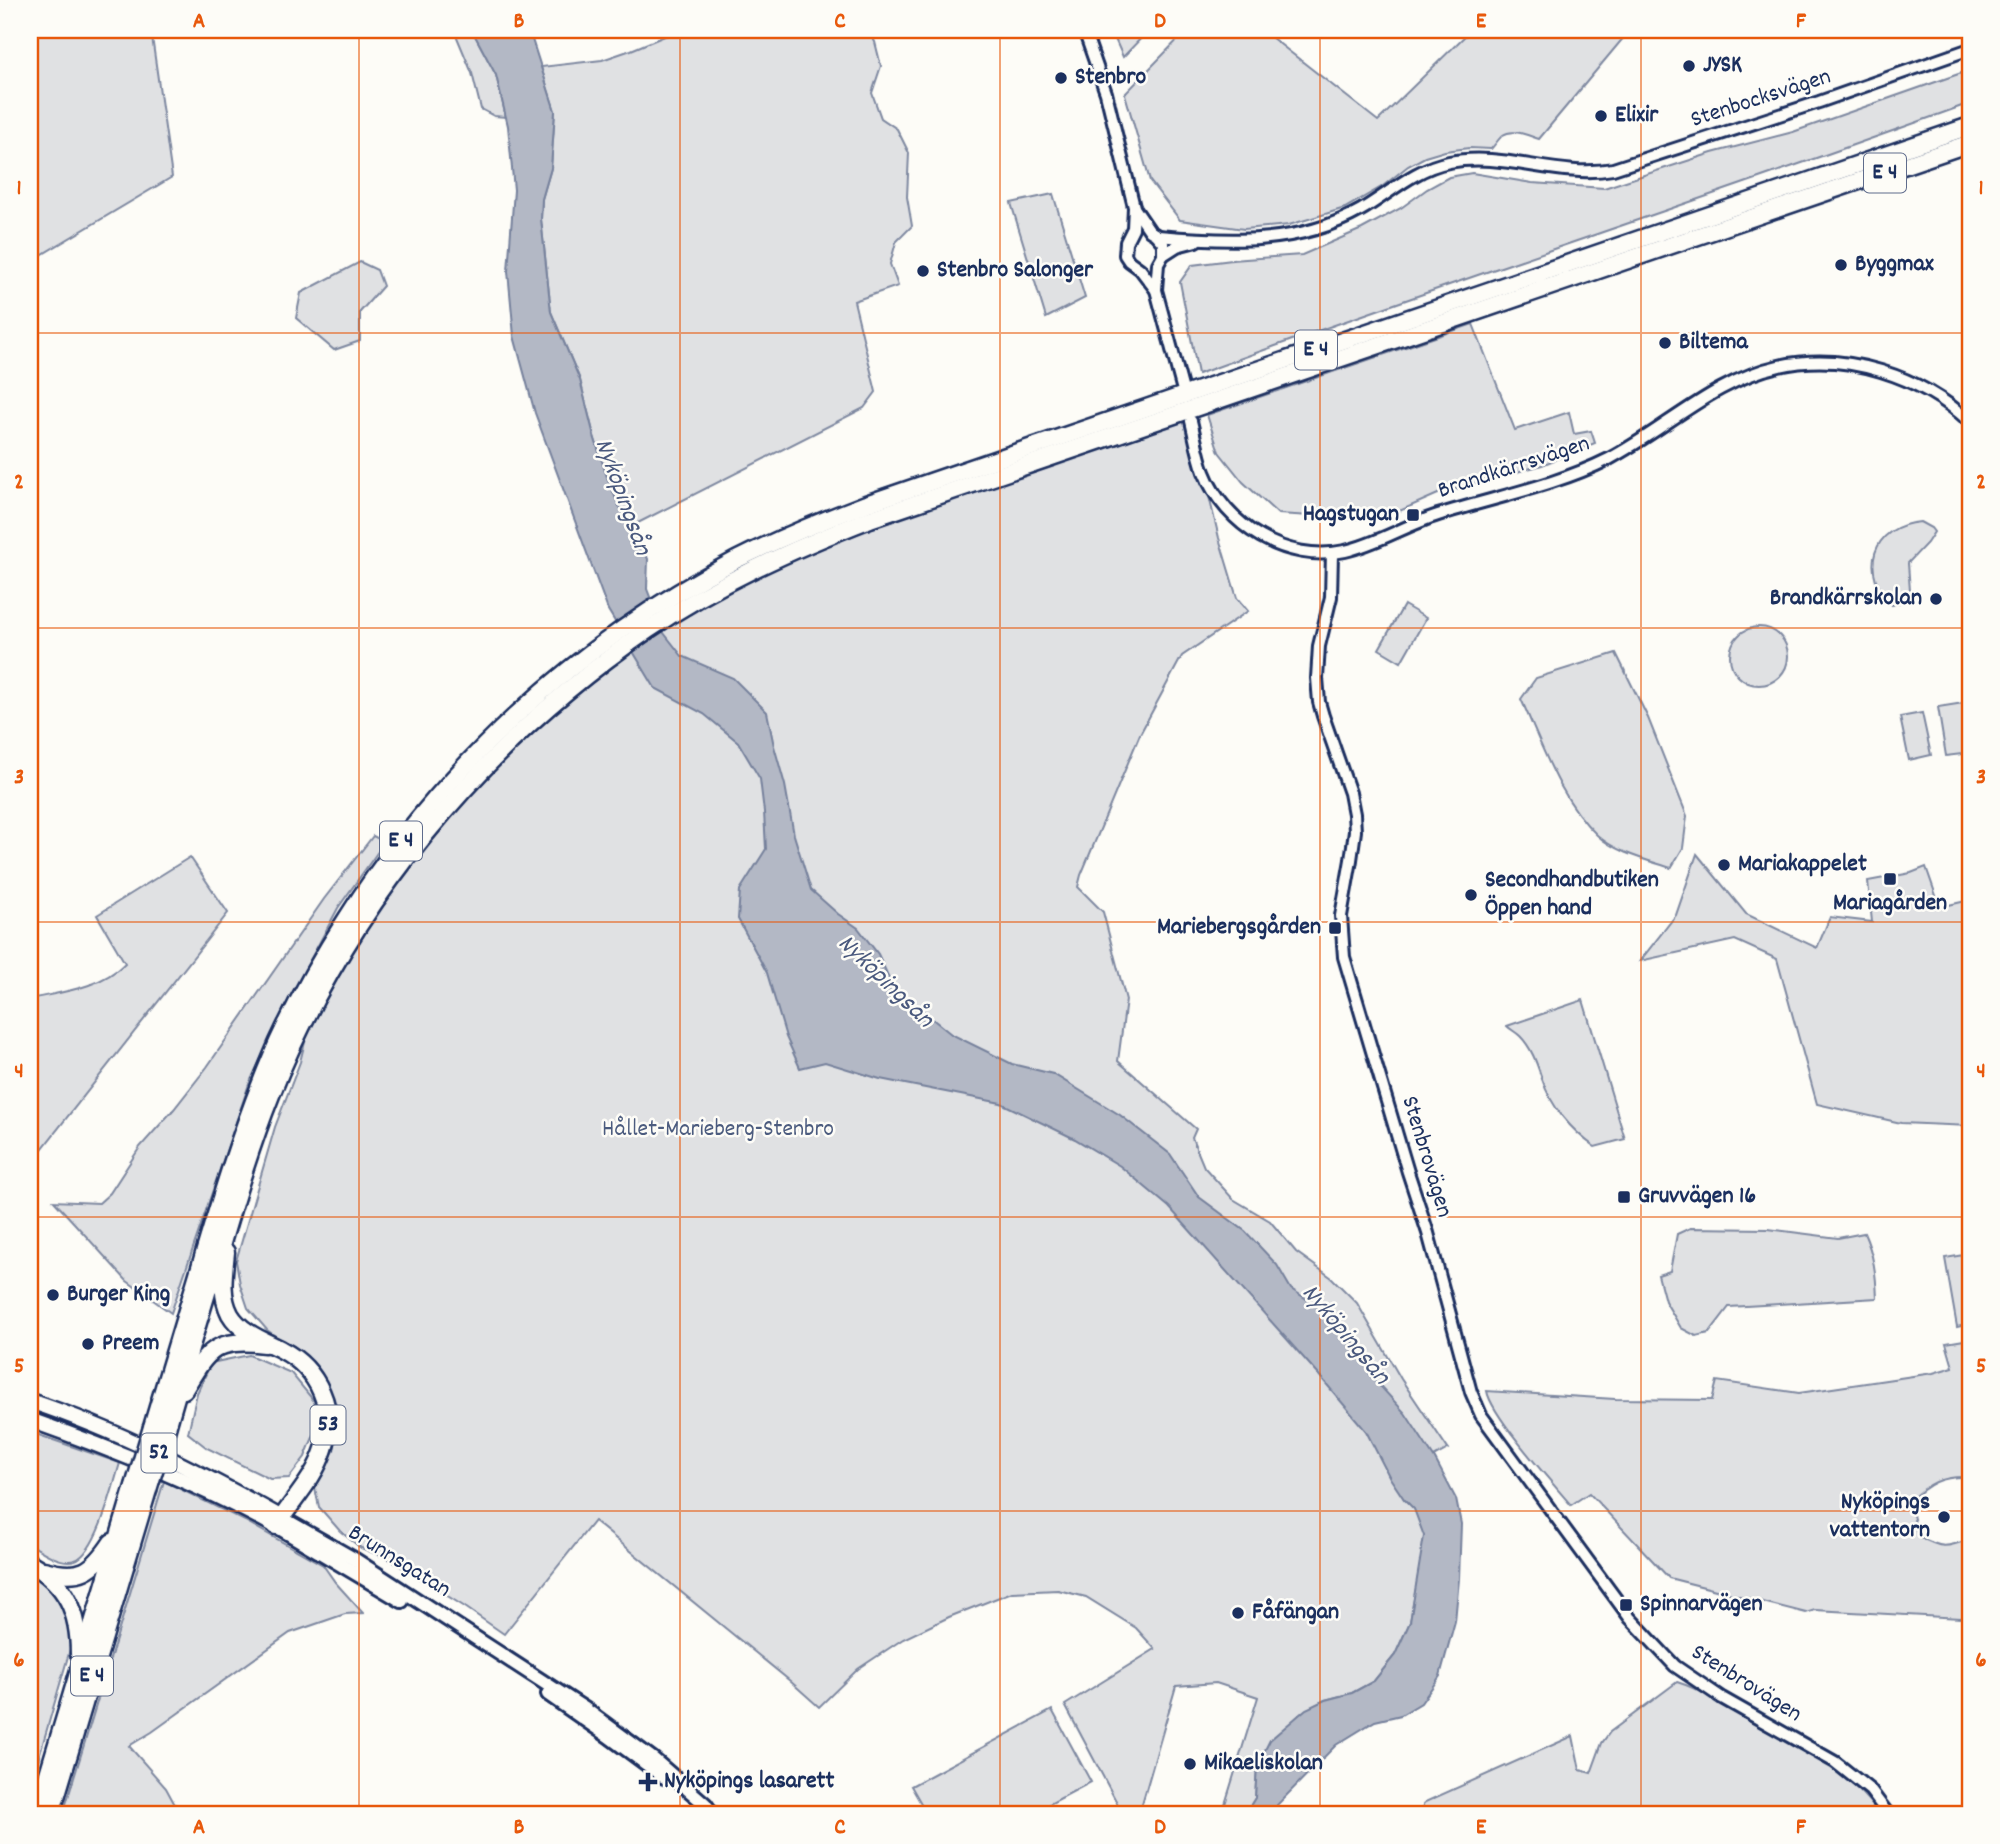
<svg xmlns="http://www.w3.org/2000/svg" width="2000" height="1844" viewBox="0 0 2000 1844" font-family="Dekko,sans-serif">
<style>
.green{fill:#e0e1e3;stroke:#7e88a0;stroke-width:2}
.water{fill:#b3b8c5;stroke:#76819c;stroke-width:2}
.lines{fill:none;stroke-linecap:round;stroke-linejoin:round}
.tertiary-casing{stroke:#1b2f5e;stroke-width:16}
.secondary-casing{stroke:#1b2f5e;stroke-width:18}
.primary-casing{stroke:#1b2f5e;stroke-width:19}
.motorway-casing{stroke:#1b2f5e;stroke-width:21}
.tertiary{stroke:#fdfcf7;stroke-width:10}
.secondary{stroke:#fdfcf7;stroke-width:12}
.primary{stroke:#fdfcf7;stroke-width:14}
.motorway{stroke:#fdfcf7;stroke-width:16}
.motorway-bridge-casing{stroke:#1b2f5e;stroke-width:21;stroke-linecap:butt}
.motorway-bridge{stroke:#fdfcf7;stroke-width:16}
.grid{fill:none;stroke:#e8590c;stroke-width:2;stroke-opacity:0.55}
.poi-dot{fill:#1b2f5e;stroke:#fdfcf7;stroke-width:2.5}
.labels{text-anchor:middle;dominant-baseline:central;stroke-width:5;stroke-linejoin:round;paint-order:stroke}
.shield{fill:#fdfcf7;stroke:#5f6c8c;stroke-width:2}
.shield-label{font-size:23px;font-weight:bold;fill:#1b2f5e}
.poi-label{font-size:24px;font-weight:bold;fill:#1b2f5e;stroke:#fdfcf7;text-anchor:start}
.street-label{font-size:24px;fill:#1b2f5e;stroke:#fdfcf7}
.park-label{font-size:24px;fill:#4c5c7f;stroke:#fdfcf7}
.water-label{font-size:26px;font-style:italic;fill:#49587d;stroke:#fdfcf7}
.neatline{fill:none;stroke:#e8590c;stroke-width:2.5}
.grid-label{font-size:23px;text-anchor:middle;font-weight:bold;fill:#e8590c}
</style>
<rect width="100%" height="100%" fill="#fdfcf7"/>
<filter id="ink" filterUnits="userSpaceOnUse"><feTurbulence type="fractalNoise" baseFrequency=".0143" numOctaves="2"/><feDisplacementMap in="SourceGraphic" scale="14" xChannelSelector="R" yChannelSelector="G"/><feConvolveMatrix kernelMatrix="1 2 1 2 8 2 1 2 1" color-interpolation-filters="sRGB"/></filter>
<g filter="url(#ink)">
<g class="green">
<path d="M30,30h121l21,147 -131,78 -11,-7z"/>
<path d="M454,30h18l24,45 10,42 -12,-1 -13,-7 -9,-36z"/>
<path d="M672,30h196l7,12 6,24 -9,27 9,25 16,11 12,24 -2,44 5,29 -16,16 -6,22 8,22 -44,15 22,91 -12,16 -236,120 -21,-51 -13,-41 -14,-56 -29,-68 -10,-93 1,-20 9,-31 4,-57 -14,-44 61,-7 29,-10 41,-17z"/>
<path d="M1111,30h38l-26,27z"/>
<path d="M1187,30h75l116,91 93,-91h159l-91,109c-10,-3 -26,-11 -36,-4 -4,3 -8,10 -12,14l-22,-1 -24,3 -20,6 -17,9 -25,20 -38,22 -56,17 -45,4 -64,-9 -30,-39 -25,-87z"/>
<path d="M1970,70v33c-256,94 -516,177 -772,271l-18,-92 12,-17 40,-5 70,-5 60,-26 39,-21 26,-19 22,-12 23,-4 60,10 72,5 108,-35 81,-21z"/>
<path d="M1053,194l32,104 -39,20 -35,-115z"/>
<path d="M360,262l17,8 6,16 -23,26v29l-26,9 -38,-32 5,-25z"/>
<path d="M1473,324l42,106 54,-18 5,22 17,-3 4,12 -53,22 -104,29 -59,26 -101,-6 -35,-32 -24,-30 -12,-37z"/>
<path d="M1190,417l29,121 18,60 11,13 -66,45 -42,78 -59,141 -3,12 25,25 23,88 -8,61 78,68 -4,9 12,29 29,32 37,22 26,31 36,26 25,25 44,76 47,70 -54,30 10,20 10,9 11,28 -15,86 -15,33 -21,26 -22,12 -27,7 -21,11 -8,7 -39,48 -2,32 -10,16h-23l36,-117 -42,-14 -40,3 -37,128h-16l-58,-109 90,-56 -19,-21 -50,-31 -28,-7 -46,2 -63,25 -46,22 -45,30 -39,38 -29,-26 -196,-160 -90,113 -39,-27 -78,-49 -26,-10 -21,-17 -21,-24 -4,-19 5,-14 14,-23 2,-22 -3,-27 -10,-23 -14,-18 -42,-31 -19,-22 -8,-24 -4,-23 39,-134 25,-65 8,-32 28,-49 47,-81 47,-61 55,-62 66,-65 97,-76 103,-60 113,-50z"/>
<path d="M1920,522l11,6 3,4 -7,11 -19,20 2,28 -6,10 -12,4c-33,-33 -21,-79 28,-83z"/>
<path d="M1404,605l22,13 -25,44 -22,-13z"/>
<circle cx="1759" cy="656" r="29"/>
<path d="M1616,653l32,65 39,98 -4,32 -12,20c-24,-8 -55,-15 -74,-33 -37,-35 -55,-90 -76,-136l15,-21z"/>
<path d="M1970,702v51l-24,3 -8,-49z"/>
<path d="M1922,713l9,42 -22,5 -9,-43z"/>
<path d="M373,836l6,3v11l-41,58 -53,99 -36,77 -78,229 -44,-32 -73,-80 45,2 11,-10 30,-46 34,-38 33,-42 117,-168z"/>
<path d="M1697,854l49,60 71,34 13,-31 42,5 -4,-41 43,-8 15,-6 14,40 30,-7v226l-69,-3 -84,-19 -40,-145 -42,-19 -95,21 36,-46z"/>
<path d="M190,857l38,56 -186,236 -12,-40v-110c32,-7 71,-11 95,-36l-28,-48z"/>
<path d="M1583,1000l42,139 -30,8c-23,-16 -44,-40 -53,-68 -5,-15 -10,-31 -22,-43 -4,-4 -9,-6 -13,-10z"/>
<path d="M1690,1228l78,1 70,9 26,-5c10,22 12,42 13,65l-148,9 -20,26 -13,3 -15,-8 -16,-27 -7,-26 12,-4 7,-37z"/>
<path d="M1970,1254v70l-13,3 -12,-69z"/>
<path d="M1970,1339v134l-2,4c-26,-1 -40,6 -58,25l8,34c24,13 28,12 52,3v73l-9,6 -146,-8 -9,3 -137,-35 -80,-85 -18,12c-18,-21 -80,-90 -84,-114l128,8 97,1 5,-19 82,12 134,-20 20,-6 -7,-24z"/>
<path d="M249,1355l42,18 23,28 4,24 -13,32 -16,21 -19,1 -63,-31 -19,-15 9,-40 14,-30z"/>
<path d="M30,1432l90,31c-6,20 -23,90 -45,97 -14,5 -34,-9 -45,-16z"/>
<path d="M164,1481l81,40 78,44 12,17 28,31 -18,1 -55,19 -138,99 -23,14 37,42 13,24 -4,2h-112z"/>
<path d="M30,1573l28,20 12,33 1,20 -41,142z"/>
<path d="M1677,1682c29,9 54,28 81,44 12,8 26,12 39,19 33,17 60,39 82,69h-456v-10l2,-2 148,-66 7,34 11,3 11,-30 8,-11z"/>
<path d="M1052,1710l39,72 -60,32h-104l-16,-28z"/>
</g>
<path class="water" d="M472,30h57l26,81 -4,57 -9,31 -1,20 10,93 29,68 14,56 13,41 12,29 13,18 16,35 -1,30 17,44 18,23 51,22 34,34 7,34 11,39 9,50 17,55 27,24 20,14 20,26 15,33 58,47 61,30 41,10 67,41 50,39 29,43 46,34 32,34 14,24 33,21 30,32 17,34 34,37 30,46 21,40 5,25 -2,55 -4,42 -15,55 -19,27 -20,12 -26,6 -39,24 -59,60 1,9h-33l10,-16 2,-32 13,-26 36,-31 19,-9 27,-7 22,-12 21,-26 15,-33 14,-86 -10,-27 -10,-10 -14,-21 -24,-47 -48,-57 -149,-167 -49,-41 -45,-27 -74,-36 -121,-24 -55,-17 -25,6 -14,-31 -19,-64 -29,-54 2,-29 26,-41 -2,-37 -4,-33 -22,-37 -34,-28 -49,-26 -47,-78 -73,-197 -21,-77 -6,-65 6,-81 -6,-64 -12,-51z"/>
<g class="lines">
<g class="tertiary-casing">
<g id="tertiary">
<path d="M1084,30l22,63 28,114 -1,21 -7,14 -1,13 4,6 11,8 16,21"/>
<path d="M1135,209l15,22 5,3 8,9v12l-5,9 -2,26 26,97"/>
<path d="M1158,236c69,6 140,10 203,-26 29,-17 53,-41 88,-48 55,-11 109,17 164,7l206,-67 151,-53"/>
<path d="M1163,255l14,-9 19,-5"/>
<path d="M1191,421c4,16 7,35 13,51 21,54 83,92 141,79 32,-7 61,-26 93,-36 57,-18 117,-29 171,-56 57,-30 106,-79 170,-93 67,-15 142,10 191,56"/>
<path d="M1332,553l-1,44 -12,49 -2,32 2,24 4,14 27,77 4,21 1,17 -4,29 -10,56 3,41 64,215 20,61 43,159 10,23 149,203 45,48 47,32 113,64 35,28 18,24"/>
</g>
</g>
<g class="secondary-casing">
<g id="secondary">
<path d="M282,1518l72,41 231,150 68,50 52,45 7,10"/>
<path d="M276,1526l126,75"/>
<path d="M548,1694l59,41 57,42"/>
</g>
</g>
<g class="primary-casing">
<g id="primary">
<path d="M30,1401c88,29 171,72 252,117"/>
<path d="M30,1420c85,30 167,63 246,106"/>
</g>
</g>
<g class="motorway-casing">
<g id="motorway">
<path d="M226,1252c-2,21 -6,43 4,62 11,19 35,27 52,36 36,19 55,60 42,99 -9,29 -32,52 -48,77"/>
<path d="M184,1390c24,-40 30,-52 81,-46"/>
<path d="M152,1427c17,-57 34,-113 51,-170 22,-73 44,-145 75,-215 20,-43 43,-84 69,-124 95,-150 230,-275 389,-358 42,-21 85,-39 130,-56l1104,-378"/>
<path d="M166,1432c16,-57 33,-113 50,-169 17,-57 33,-113 55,-168 76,-189 209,-350 377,-465 69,-47 145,-81 222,-111l1100,-376"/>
<path d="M30,1563c37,21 49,49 49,91"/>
<path d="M44,1570c36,10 48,2 68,-28"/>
<path d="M36,1814l98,-328"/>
<path d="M51,1814l97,-324"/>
</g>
</g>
<use href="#tertiary" class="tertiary"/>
<use href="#secondary" class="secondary"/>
<use href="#primary" class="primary"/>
<use href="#motorway" class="motorway"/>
<g class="motorway-bridge-casing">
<g id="motorway-bridge">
<path d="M134,1486l18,-59"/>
<path d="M148,1490l18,-58"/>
</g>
</g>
<use href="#motorway-bridge" class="motorway-bridge"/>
</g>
</g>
<path class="grid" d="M359,30v1784M680,30v1784M1000,30v1784M1320,30v1784M1641,30v1784M30,333h1940M30,628h1940M30,922h1940M30,1217h1940M30,1511h1940"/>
<g class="poi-dot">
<circle cx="1689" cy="66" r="7"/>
<circle cx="1061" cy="78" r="7"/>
<circle cx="1601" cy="116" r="7"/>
<circle cx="1841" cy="265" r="7"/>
<circle cx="923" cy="271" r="7"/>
<circle cx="1665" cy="343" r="7"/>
<rect x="1406" y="508" width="14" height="14" rx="3.5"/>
<circle cx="1936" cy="599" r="7"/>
<circle cx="1724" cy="865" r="7"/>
<rect x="1883" y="872" width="14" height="14" rx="3.5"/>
<circle cx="1471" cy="895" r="7"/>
<rect x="1328" y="921" width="14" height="14" rx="3.5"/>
<rect x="1617" y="1190" width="14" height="14" rx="3.5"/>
<circle cx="53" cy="1295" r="7"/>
<circle cx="88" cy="1344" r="7"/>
<circle cx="1944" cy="1517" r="7"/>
<rect x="1619" y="1598" width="14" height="14" rx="3.5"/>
<circle cx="1238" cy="1613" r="7"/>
<circle cx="1190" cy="1764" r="7"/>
<path d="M644.5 1771.5h7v7h7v7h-7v7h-7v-7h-7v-7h7z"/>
</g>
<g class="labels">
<g class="shield">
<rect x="1864" y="153.5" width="42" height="39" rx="5"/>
<rect x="1295" y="330.5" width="42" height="39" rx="5"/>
<rect x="380" y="821.5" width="42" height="39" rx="5"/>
<rect x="310.5" y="1405.5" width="35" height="39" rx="5"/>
<rect x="141.5" y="1433.5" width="35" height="39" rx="5"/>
<rect x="71" y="1656.5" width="42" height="39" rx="5"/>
</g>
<g class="shield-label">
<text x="1885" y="173">E 4</text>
<text x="1316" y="350">E 4</text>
<text x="401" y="841">E 4</text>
<text x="328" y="1425">53</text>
<text x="159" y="1453">52</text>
<text x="92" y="1676">E 4</text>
</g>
<g class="poi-label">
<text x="1703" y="66">JYSK</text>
<text x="1075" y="78">Stenbro</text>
<text x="1615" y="116">Elixir</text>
<text x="1855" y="265">Byggmax</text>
<text x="937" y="271">Stenbro Salonger</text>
<text x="1679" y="343">Biltema</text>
<text x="1399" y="515" text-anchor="end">Hagstugan</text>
<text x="1922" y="599" text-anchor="end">Brandkärrskolan</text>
<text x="1738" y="865">Mariakappelet</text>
<text x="1485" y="881">Secondhandbutiken<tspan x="1485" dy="28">Öppen hand</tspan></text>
<text x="1890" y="904" text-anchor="middle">Mariagården</text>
<text x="1321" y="928" text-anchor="end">Mariebergsgården</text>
<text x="1638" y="1197">Gruvvägen 16</text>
<text x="67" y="1295">Burger King</text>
<text x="102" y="1344">Preem</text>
<text x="1930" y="1503" text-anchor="end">Nyköpings<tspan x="1930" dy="28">vattentorn</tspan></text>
<text x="1640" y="1605">Spinnarvägen</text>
<text x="1252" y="1613">Fåfängan</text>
<text x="1204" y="1764">Mikaeliskolan</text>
<text x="664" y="1782">Nyköpings lasarett</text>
</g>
<g class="street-label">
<text transform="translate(1761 99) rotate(-18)">Stenbocksvägen</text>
<text transform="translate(1514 468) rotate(-18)">Brandkärrsvägen</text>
<text transform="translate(1426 1157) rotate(73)">Stenbrovägen</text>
<text transform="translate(399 1562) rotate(32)">Brunnsgatan</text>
<text transform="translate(1746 1684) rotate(32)">Stenbrovägen</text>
</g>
<g class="park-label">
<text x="718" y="1130">Hållet-Marieberg-Stenbro</text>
</g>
<g class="water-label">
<text transform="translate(622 497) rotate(70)">Nyköpingsån</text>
<text transform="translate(885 982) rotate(44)">Nyköpingsån</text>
<text transform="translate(1345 1335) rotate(50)">Nyköpingsån</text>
</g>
</g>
<rect width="2000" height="1844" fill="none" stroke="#fdfcf7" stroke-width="77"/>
<rect x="38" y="38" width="1924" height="1768" class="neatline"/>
<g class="grid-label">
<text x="199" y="27">A</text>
<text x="519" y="27">B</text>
<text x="840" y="27">C</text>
<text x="1160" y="27">D</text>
<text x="1481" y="27">E</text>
<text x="1801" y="27">F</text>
<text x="19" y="194">1</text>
<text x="1981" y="194">1</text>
<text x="19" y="488">2</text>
<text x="1981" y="488">2</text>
<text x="19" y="783">3</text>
<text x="1981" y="783">3</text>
<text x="19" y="1077">4</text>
<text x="1981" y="1077">4</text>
<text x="19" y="1372">5</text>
<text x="1981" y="1372">5</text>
<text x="19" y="1666">6</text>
<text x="1981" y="1666">6</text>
<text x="199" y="1833">A</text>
<text x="519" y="1833">B</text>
<text x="840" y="1833">C</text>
<text x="1160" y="1833">D</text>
<text x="1481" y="1833">E</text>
<text x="1801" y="1833">F</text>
</g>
</svg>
